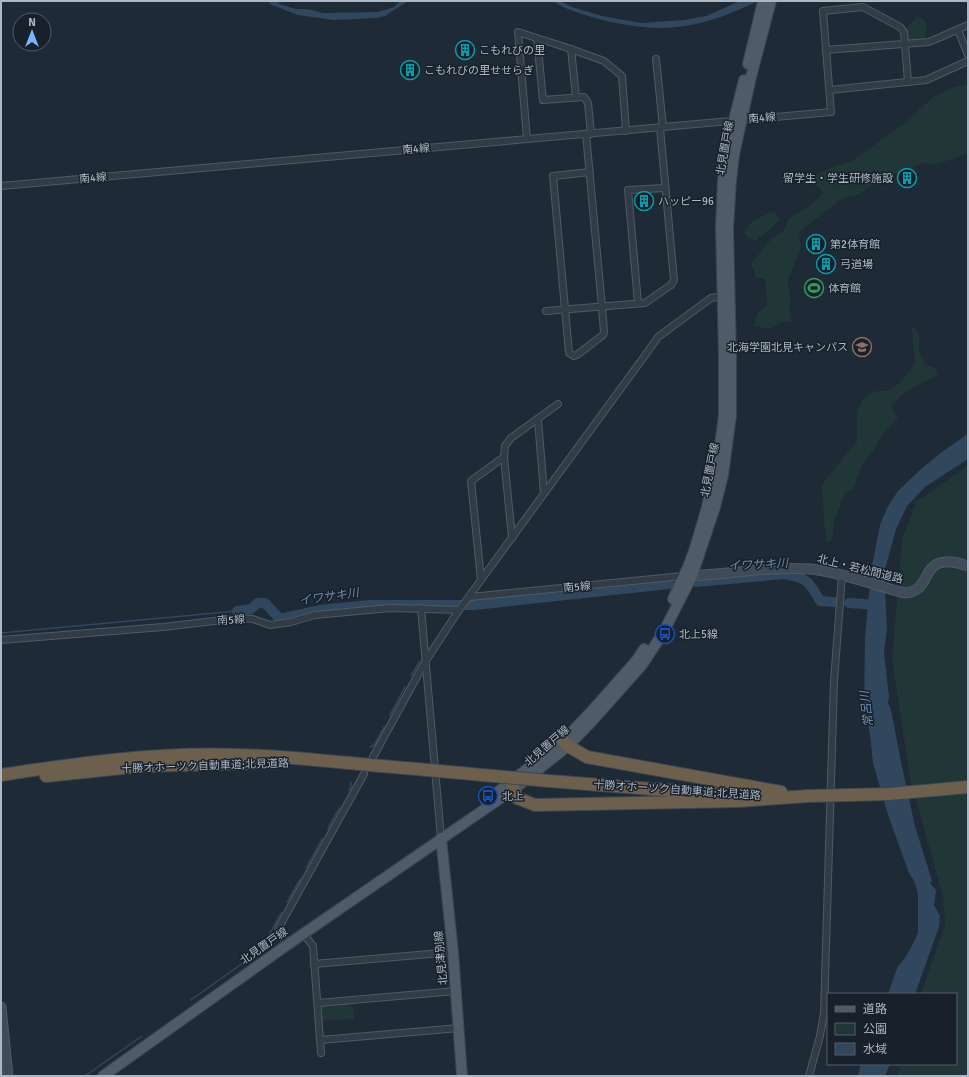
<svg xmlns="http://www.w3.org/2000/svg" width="969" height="1077" viewBox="0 0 969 1077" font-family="Signika,'Noto Sans JP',sans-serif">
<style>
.green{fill:#203637}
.water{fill:#31475e}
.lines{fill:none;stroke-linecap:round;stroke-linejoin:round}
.stream{stroke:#31475e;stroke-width:1.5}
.river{stroke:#31475e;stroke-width:10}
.street-casing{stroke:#4f5a65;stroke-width:8}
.secondary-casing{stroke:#4f5a65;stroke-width:11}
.primary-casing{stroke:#3b4550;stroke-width:12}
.highway-casing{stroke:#3c4751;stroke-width:14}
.street{stroke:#323c47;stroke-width:6}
.secondary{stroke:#404b5a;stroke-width:9}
.primary{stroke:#4f5b67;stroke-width:10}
.highway{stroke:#6d5f4e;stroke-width:12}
.highway-bridge-casing{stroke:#3c4751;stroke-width:14;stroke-linecap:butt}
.highway-bridge{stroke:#6d5f4e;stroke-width:12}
.labels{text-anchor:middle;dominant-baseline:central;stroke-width:3;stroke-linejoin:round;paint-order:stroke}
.poi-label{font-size:11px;fill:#abb7c4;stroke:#18212b;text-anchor:start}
.street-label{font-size:11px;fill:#abb7c4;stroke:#18212b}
.water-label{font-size:12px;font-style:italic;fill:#6b8aaa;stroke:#18212b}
</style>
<rect width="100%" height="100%" fill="#1e2a36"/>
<g class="green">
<path d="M917,16l9,6v16l3,4 -25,1v-11z"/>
<path d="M968,84v68l-12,6 -19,6 -14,-1 -41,17 -27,16 -12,2 -44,34 2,15 -13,33 3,23 -2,5 2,14h-11l-9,7 -17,-3 3,-13 10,-8 -2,-26 -9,-1 -5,-14 20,-25 12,-8 6,-13 17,-10 14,-11 3,-6 -14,-10 11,-9 33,-12 53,-38 27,-25 21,-10z"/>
<path d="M774,211l7,8 -25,22 -8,-3 -4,-6 8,-11z"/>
<path d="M911,326c12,7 8,12 8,23 1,6 4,11 7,16l9,3 3,8 -19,8 -15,9 -13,13 7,11 -18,21 -6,12 -12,15 -9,24 -8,4 -11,29 -2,18 -5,3 -3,-21 -2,-37 20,-26 15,-17c0,-18 -4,-41 16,-50 5,-2 11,0 16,-2 12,-5 19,-17 26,-27z"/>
<path d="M968,466v610h-71l4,-12h55v-70h-35l24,-70 -2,-27 -33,-119 -18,-119 10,-120 15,-38z"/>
<path d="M348,1000l1,7h4l1,12 -35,2 -1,-18z"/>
</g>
<g class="water">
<path d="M268,1h10l1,3 17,5h11l16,4 55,-1 16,-5 6,-6h8l-23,15 -8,2 -44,2 -35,-5 -26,-10z"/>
<path d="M553,1h7l12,6 30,9 39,7 43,-3 22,-4 34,-15h18c-24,12 -55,24 -81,26 -28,3 -58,-2 -85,-10 -13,-4 -28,-8 -39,-16z"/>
<path d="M968,434v25l-43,28 -18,19 -11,23 -12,44 3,55 -3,25 5,44 -1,6 3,7 10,52 14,64 17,55 -2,2 6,7 -2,15 6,11 -1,11 -24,67h-27l10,-28 7,-8 10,-18 3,-8v-39l-4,-12 -5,-8 -21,-58 -15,-52 -3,-29 -6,-27 1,-69 6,-67 9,-46 7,-17 11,-17 22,-21 22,-18z"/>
<path d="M861,1064h29l-5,12h-27z"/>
</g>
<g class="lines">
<g class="stream">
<path d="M455,607l2,-2"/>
<path d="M1,633l236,-22"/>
<path d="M411,676l8,-14"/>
<path d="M390,715l15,-28"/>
<path d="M370,747l4,-2 10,-18"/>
<path d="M349,790l2,-4v-4"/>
<path d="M328,828l11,-20"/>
<path d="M306,868l16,-29"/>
<path d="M287,902l13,-23"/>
<path d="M264,944l17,-31"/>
<path d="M191,1000l63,-45"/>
<path d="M85,1076l57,-40"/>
</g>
<g class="river">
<path d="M696,582l89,-8c22,4 25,8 35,27l14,1"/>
<path d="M849,603l29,2"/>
<path d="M237,611l14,-2 7,-6h7l15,16 40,-9 49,-5h105l195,-21"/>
</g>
<g class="street-casing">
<g id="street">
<path d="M958,30l10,25"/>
<path d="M537,38l6,62 41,-3 4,6 3,31"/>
<path d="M571,49l5,48"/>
<path d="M826,50l103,-8 39,-17"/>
<path d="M656,59l7,68"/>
<path d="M830,90l96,-10 42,-19"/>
<path d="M586,134l16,173 2,25 -1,3 -26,20 -3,1 -5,-3 -16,-177 37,-4"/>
<path d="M527,139l-9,-107 53,17 33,12 18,15 4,55"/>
<path d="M1,186l830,-74 -8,-101 40,-4 37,20 4,5 4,50"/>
<path d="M638,303l-10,-113 37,-2"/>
<path d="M546,311l99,-8 26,-18 3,-5 -14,-152"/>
<path d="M538,420l6,73"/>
<path d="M504,457l1,-11 6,-8 47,-34"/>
<path d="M481,580l-10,-99 33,-24 8,81"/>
<path d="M470,597l213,-21"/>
<path d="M421,608l20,230"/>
<path d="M1,640l162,-13 77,-9 13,1 17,6 21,-3 24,-7 75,-7 69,2"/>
<path d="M373,757l52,-95 34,-52 187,-256 12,-17 53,-39 13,-2"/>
<path d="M303,933l10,13 8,107"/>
<path d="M287,945l-9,-16 86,-155"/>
<path d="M314,964l139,-12"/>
<path d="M318,1003l138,-12"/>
<path d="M321,1040l138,-12"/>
<path d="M809,1076l11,-40 4,-23 10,-332 8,-105"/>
</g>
</g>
<g class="secondary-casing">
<g id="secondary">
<path d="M685,576c42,-1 83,-10 125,-7 30,3 65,16 94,24 27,-1 17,-30 42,-31 7,-1 15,2 22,4"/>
<path d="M1,1007l7,69"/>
</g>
</g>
<g class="primary-casing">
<g id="primary">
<path d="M748,64l15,-63"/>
<path d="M673,599l15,-32 7,-19 12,-41 13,-62 4,-30v-59l-3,-129 2,-47 11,-60 10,-40"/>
<path d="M486,801l77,-60 26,-27 47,-53 8,-12"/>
<path d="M441,838l12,114 9,124"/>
<path d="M103,1076l184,-131 227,-156 54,-43 25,-26 49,-55 21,-32 29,-57 23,-69 8,-32 8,-60v-59l-3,-128 3,-47 3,-26 17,-78 20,-76"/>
</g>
</g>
<g class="highway-casing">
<g id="highway">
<path d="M563,741l5,5 19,11 194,35"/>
<path d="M1,775c78,-12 156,-23 235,-20 60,1 120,10 181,14"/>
<path d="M46,776l96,-10 115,-3"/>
<path d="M549,781l168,13"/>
<path d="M511,782l6,16 18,7 203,-4 70,-5"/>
</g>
</g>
<use href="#street" class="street"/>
<use href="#secondary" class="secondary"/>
<use href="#primary" class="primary"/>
<use href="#highway" class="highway"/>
<g class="highway-bridge-casing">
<g id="highway-bridge">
<path d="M417,769l132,12"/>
<path d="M808,796l81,-2 79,-7"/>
</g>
</g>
<use href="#highway-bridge" class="highway-bridge"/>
</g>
<defs>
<g id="building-ring" transform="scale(1)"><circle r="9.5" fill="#18212b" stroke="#0f9aa8" stroke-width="1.5"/><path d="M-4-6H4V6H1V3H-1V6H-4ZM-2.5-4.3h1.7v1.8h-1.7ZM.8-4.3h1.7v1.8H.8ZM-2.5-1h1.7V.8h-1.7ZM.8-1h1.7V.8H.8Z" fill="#0f9aa8"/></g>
<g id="stadium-ring" transform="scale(1)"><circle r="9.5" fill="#18212b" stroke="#2e9e5b" stroke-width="1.5"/><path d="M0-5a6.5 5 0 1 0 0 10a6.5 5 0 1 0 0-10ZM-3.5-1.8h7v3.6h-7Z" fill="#2e9e5b"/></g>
<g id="university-ring" transform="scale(1)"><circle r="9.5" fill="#18212b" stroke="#8d6e63" stroke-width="1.5"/><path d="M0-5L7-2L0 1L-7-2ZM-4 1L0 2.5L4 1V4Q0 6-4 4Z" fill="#8d6e63"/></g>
<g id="bus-ring" transform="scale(1)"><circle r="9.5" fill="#18212b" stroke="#1a4fb4" stroke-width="1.5"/><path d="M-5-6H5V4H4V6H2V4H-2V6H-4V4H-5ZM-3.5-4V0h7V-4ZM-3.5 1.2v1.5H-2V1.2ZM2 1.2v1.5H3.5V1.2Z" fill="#1a4fb4"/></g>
</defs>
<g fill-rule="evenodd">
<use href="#building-ring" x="465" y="50"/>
<use href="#building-ring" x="410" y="70"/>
<use href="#building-ring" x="907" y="178"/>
<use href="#building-ring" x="644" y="201"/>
<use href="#building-ring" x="816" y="244"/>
<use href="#building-ring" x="826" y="264"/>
<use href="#stadium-ring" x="814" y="288"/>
<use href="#university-ring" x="862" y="347"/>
<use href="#bus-ring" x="665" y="634"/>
<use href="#bus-ring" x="488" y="796"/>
</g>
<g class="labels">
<g class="poi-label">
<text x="479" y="50">こもれびの里</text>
<text x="424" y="70">こもれびの里せせらぎ</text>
<text x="893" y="178" text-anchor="end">留学生・学生研修施設</text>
<text x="658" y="201">ハッピー96</text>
<text x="830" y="244">第2体育館</text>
<text x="840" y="264">弓道場</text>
<text x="828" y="288">体育館</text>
<text x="848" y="347" text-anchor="end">北海学園北見キャンパス</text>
<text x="679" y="634">北上5線</text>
<text x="502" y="796">北上</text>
</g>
<g class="street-label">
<text transform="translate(762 118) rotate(-5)">南4線</text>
<text transform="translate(725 148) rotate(-80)">北見置戸線</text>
<text transform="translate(416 149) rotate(-5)">南4線</text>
<text transform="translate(93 178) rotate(-5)">南4線</text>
<text transform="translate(710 470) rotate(-79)">北見置戸線</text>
<text transform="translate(860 569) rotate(14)">北上・若松間道路</text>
<text transform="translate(577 587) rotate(-5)">南5線</text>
<text transform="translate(231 620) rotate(-3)">南5線</text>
<text transform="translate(547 746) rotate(-41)">北見置戸線</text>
<text transform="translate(205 766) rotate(-2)">十勝オホーツク自動車道;北見道路</text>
<text transform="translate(677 790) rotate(4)">十勝オホーツク自動車道;北見道路</text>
<text transform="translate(264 946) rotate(-35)">北見置戸線</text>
<text transform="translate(441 958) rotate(-95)">北見津別線</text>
</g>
<g class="water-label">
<text transform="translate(758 565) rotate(-3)">イワサキ川</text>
<text transform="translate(329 597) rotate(-8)">イワサキ川</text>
<text transform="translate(867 709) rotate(-97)">常呂川</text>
</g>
</g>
<rect width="969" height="1077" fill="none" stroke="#abb7c4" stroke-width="4"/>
<rect x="827" y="993" width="130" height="72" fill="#18212b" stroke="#535d68"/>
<rect x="835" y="1006" width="20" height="6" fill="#4f5b67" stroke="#535d68"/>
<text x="863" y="1013" font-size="12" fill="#abb7c4">道路</text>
<rect x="835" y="1023" width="20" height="12" fill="#203637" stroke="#535d68"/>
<text x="863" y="1033" font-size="12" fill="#abb7c4">公園</text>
<rect x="835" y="1043" width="20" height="12" fill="#31475e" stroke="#535d68"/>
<text x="863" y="1053" font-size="12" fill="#abb7c4">水域</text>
<g transform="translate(32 32)"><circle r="19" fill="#18212b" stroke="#535d68"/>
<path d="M0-3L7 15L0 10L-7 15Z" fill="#7ab4fb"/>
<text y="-6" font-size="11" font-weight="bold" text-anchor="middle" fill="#abb7c4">N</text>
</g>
</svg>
